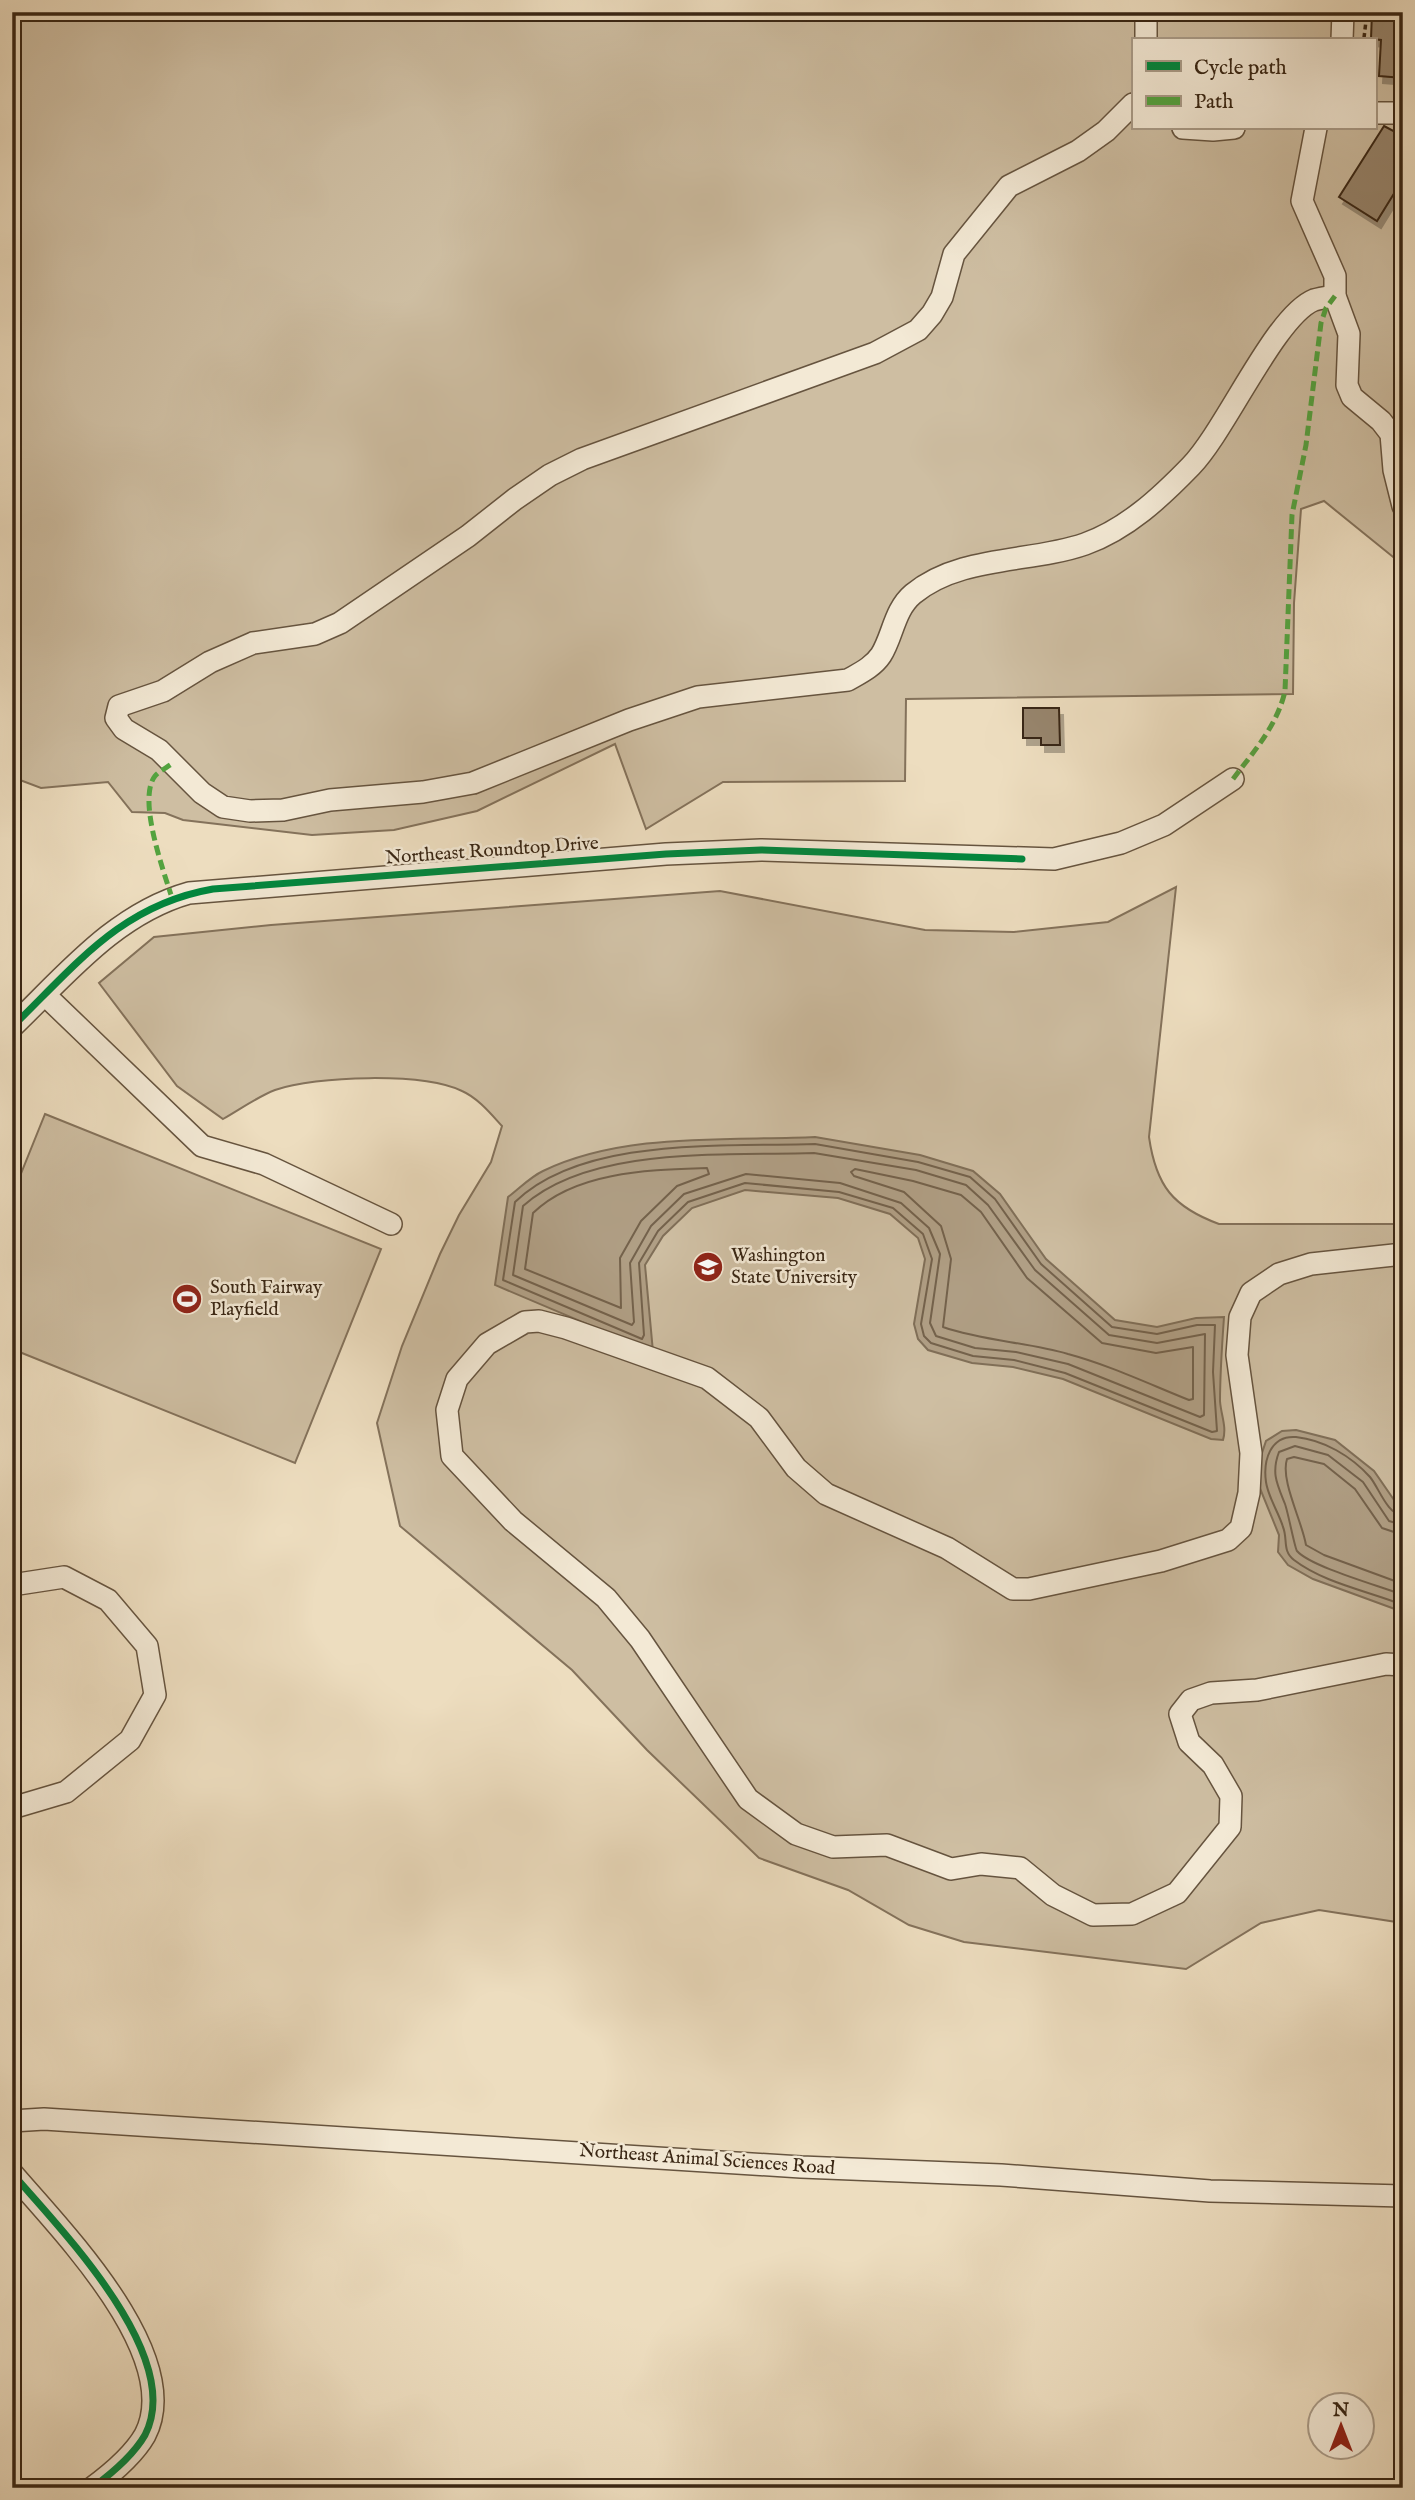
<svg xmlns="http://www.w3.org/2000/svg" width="1415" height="2500" viewBox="0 0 1415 2500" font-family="'IM FELL English',serif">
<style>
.green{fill:#cebea2;stroke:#84725b;stroke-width:2;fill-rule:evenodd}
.water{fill:#b09f85;stroke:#806f58;stroke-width:2}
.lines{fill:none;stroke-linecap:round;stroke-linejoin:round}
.shore{stroke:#74624c;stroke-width:2}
.building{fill:#97856d;stroke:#392614;stroke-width:2;filter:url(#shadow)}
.minor-casing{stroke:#66543f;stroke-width:24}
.path{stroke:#392614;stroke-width:3.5;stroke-dasharray:5 3.5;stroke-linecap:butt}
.minor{stroke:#f3e9d5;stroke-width:21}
.quiet{stroke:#53a33f;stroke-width:5;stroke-dasharray:10 5;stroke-linecap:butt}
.cycleway-casing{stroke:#f3e9d5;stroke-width:11}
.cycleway{stroke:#00873e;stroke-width:7}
.labels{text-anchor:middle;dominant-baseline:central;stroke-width:5;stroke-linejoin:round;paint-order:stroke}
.street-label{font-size:19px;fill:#392614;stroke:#f3e9d5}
.poi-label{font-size:19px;fill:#392614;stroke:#f3e9d5;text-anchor:start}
</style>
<defs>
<filter id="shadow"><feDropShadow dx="4" dy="7" stdDeviation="0" flood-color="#0004"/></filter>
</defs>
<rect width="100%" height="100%" fill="#edddbf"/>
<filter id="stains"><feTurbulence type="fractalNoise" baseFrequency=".00286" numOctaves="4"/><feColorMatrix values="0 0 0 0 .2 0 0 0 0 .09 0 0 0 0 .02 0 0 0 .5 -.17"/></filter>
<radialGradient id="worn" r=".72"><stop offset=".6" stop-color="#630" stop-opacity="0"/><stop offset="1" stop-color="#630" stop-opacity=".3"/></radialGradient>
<g class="green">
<path d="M12,12h1391v553l-79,-64 -23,8 -7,94 -1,91 -387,5 -1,82 -182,1 -77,47 -31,-85 -138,67 -83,19 -82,5 -129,-15 -18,-7 -33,-1 -24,-30 -67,6 -29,-11zM1133,40h242v88h-242z"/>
<path d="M1176,887l-27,250c7,49 24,70 70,87h184v699l-84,-13 -58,13 -75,46 -222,-27 -55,-17 -61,-35 -89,-32 -112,-108 -75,-80 -172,-144 -23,-103 25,-77 38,-92 19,-39 32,-53 11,-36c-11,-12 -24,-28 -40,-35 -40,-19 -146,-15 -187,-1 -18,7 -36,20 -52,29l-46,-33 -78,-103 55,-46 117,-12 449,-34 205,39 89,2 94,-10z"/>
<path d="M45,1114l336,135 -86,214 -283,-114v-153z"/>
</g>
<g class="water">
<path d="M815,1137l105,18 53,16 27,23 46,65 69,61 42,7 39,-9 28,-1c-2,28 -4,56 -4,84 1,14 7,26 3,39l-12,-1 -148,-60 -50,-12 -41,-4 -44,-13 -10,-11 -4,-15 11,-65 -7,-21 -28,-24 -52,-16 -93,-8 -53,18 -29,28 -18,29 8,87 -158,-67 13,-88c11,-8 22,-20 35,-26 81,-39 184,-30 272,-34z"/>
<path d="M1296,1430l39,10 39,31 29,42v99l-90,-33 -25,-14 -10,-13 1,-17 -20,-49v-24l7,-21 16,-10z"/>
</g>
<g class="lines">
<g class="shore">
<path d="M815,1144l103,18 52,15 25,22 46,65 71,63 45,7 40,-9h18l-2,47 4,59 -5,1 -147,-59 -51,-13 -41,-4 -42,-13 -7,-7 -3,-12 11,-65 -9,-25 -30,-26 -54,-16 -94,-9 -57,19 -30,29 -19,32 5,72 -2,4 -139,-59 12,-78c68,-66 210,-55 300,-58z"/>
<path d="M814,1153l102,17 50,15 22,20 47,65 74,65 48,8 48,-9 -1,81 -4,2 -132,-53 -52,-12 -41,-4 -39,-12 -6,-13 10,-69 -11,-26 -28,-25 -61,-20 -94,-9 -62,20 -33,32 -21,37 4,59 -2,3 -119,-50 10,-69c68,-61 204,-50 291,-53z"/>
<path d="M707,1168l2,6 -32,12 -36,35 -21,37 1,50 -96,-39 8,-56c43,-42 117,-43 174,-45z"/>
<path d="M855,1169l58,12 48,14 20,17 46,66 75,65 54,10 37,-6v52l-4,1c-40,-16 -80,-35 -121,-46 -41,-12 -85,-13 -125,-27l8,-68 -10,-33 -37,-34 -50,-16 -3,-4z"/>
<path d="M1403,1516c-16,-2 -24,-28 -33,-39 -19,-21 -46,-37 -74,-40 -26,-2 -33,24 -30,45 2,15 13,31 17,45 5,12 -1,24 11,33 30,23 74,31 109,45"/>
<path d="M1403,1525l-14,-4 -26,-39 -35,-27 -33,-9 -16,6c-8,21 -2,32 6,52 3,8 10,45 12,47 14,16 83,35 106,44"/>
<path d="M1403,1535l-21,-7 -27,-39 -31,-25 -30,-7 -7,2c-7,21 15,62 19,86l18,10 79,29"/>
</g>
</g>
<g class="building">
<path d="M1372,12h31v66l-24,-2 2,-36 -10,-1z"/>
<path d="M1384,126l19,10v43l-26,42 -38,-24z"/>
<path d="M1023,708h36l1,37h-19v-7h-18z"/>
</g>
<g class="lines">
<g class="minor-casing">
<g id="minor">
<path d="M1146,40v-28"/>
<path d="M1342,40l1,-28"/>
<path d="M1133,104l-27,27 -28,20 -69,35 -55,68 -12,43 -10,17 -14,16 -43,23 -293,106 -32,16 -35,24 -47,37 -128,87 -25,11 -62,9 -43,19 -47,29 -44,15 -3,12 8,11 35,21 43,43 21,14 27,4 33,-1 47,-10 93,-8 50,-9 156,-63 69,-23 150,-17c12,-7 25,-13 33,-25 12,-19 13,-45 32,-61 47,-39 118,-31 172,-50 42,-15 76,-47 106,-78 35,-36 84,-150 123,-166 6,-2 14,-3 21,-4"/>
<path d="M1375,113h28"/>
<path d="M1183,128l30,2 21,-2"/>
<path d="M1316,128l-14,73 33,75v20l14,38 -2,51 5,12 29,24 10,13 3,36 9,36"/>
<path d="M45,995l157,151 62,18 127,60"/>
<path d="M12,1027c54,-52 103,-113 177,-134l477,-39 95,-4 293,9 67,-16 43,-18 69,-46"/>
<path d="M1403,1254l-92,10 -32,10 -28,19 -11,24 -3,38 14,98 -2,40 -8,35 -13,12 -67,21 -132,28h-16l-66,-41 -121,-54 -30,-26 -37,-50 -52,-40 -141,-50 -27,-7 -14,1 -38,22 -30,35 -10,31 5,46 61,65 93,77 34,41 108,160 48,35 37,13 54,-2 64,24 30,-5 39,4 33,27 40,20 39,-1 45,-21 53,-66 1,-31 -18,-31 -24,-23 -9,-28 11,-14 20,-7 46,-3 129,-26 17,1"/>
<path d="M12,1585l52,-8 44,23 39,46 8,49 -25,45 -64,52 -54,16"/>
<path d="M12,2121l32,-2 757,48 200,8 209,16 193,5"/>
<path d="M12,2173c47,55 174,183 133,262 -12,21 -34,39 -53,53"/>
</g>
</g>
<g class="path">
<path d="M1364,38l3,-26"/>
<path d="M12,1175l7,3"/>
</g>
<use href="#minor" class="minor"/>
<g class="quiet">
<path d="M1233,779c21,-28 44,-53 52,-88l7,-176 14,-70 15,-122 5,-15 9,-12"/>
<path d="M172,898c-8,-26 -35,-99 -17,-122 4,-5 13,-9 18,-13"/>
</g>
<g class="cycleway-casing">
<g id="cycleway">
<path d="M12,1027c64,-62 109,-122 201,-138l453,-35 95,-4 261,9"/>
<path d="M12,2173c47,55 174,183 133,262 -12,21 -34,39 -53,53"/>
</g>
</g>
<use href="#cycleway" class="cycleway"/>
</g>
<defs>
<g id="university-disc" transform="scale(1.575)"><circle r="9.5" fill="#8f2418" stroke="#f3e9d5"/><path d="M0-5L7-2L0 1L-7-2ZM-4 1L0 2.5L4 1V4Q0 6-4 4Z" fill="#fff"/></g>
<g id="stadium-disc" transform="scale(1.575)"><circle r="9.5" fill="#8f2418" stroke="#f3e9d5"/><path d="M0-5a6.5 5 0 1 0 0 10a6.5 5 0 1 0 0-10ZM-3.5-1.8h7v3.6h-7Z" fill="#fff"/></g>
</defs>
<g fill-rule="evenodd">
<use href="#university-disc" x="708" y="1267"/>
<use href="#stadium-disc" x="187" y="1299"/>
</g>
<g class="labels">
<g class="street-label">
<text transform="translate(492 851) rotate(-4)">Northeast Roundtop Drive</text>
<text transform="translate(707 2160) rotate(4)">Northeast Animal Sciences Road</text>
</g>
<g class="poi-label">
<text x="731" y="1256">Washington<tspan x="731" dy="22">State University</tspan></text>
<text x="210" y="1288">South Fairway<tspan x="210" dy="22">Playfield</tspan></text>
</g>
</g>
<rect width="1415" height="2500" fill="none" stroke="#edddbf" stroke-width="42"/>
<rect x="14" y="14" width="1387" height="2472" fill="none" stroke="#392614" stroke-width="3.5"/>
<rect x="21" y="21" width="1373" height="2458" fill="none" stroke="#392614" stroke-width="2"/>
<rect x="1132" y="38" width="245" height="91" fill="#f3e9d5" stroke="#a99b88" stroke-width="2"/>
<rect x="1146" y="61" width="35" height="10" fill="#00873e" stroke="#a99b88" stroke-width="2"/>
<text x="1194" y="74" font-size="21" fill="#392614">Cycle path</text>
<rect x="1146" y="96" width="35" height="10" fill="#53a33f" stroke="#a99b88" stroke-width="2"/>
<text x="1194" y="108" font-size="21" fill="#392614">Path</text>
<g transform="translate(1341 2426)"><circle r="33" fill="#f3e9d5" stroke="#a99b88" stroke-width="2"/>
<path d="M0-5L12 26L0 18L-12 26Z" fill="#8f2418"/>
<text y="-10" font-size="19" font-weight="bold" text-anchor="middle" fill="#392614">N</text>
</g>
<rect width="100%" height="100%" filter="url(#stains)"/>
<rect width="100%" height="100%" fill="url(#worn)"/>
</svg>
